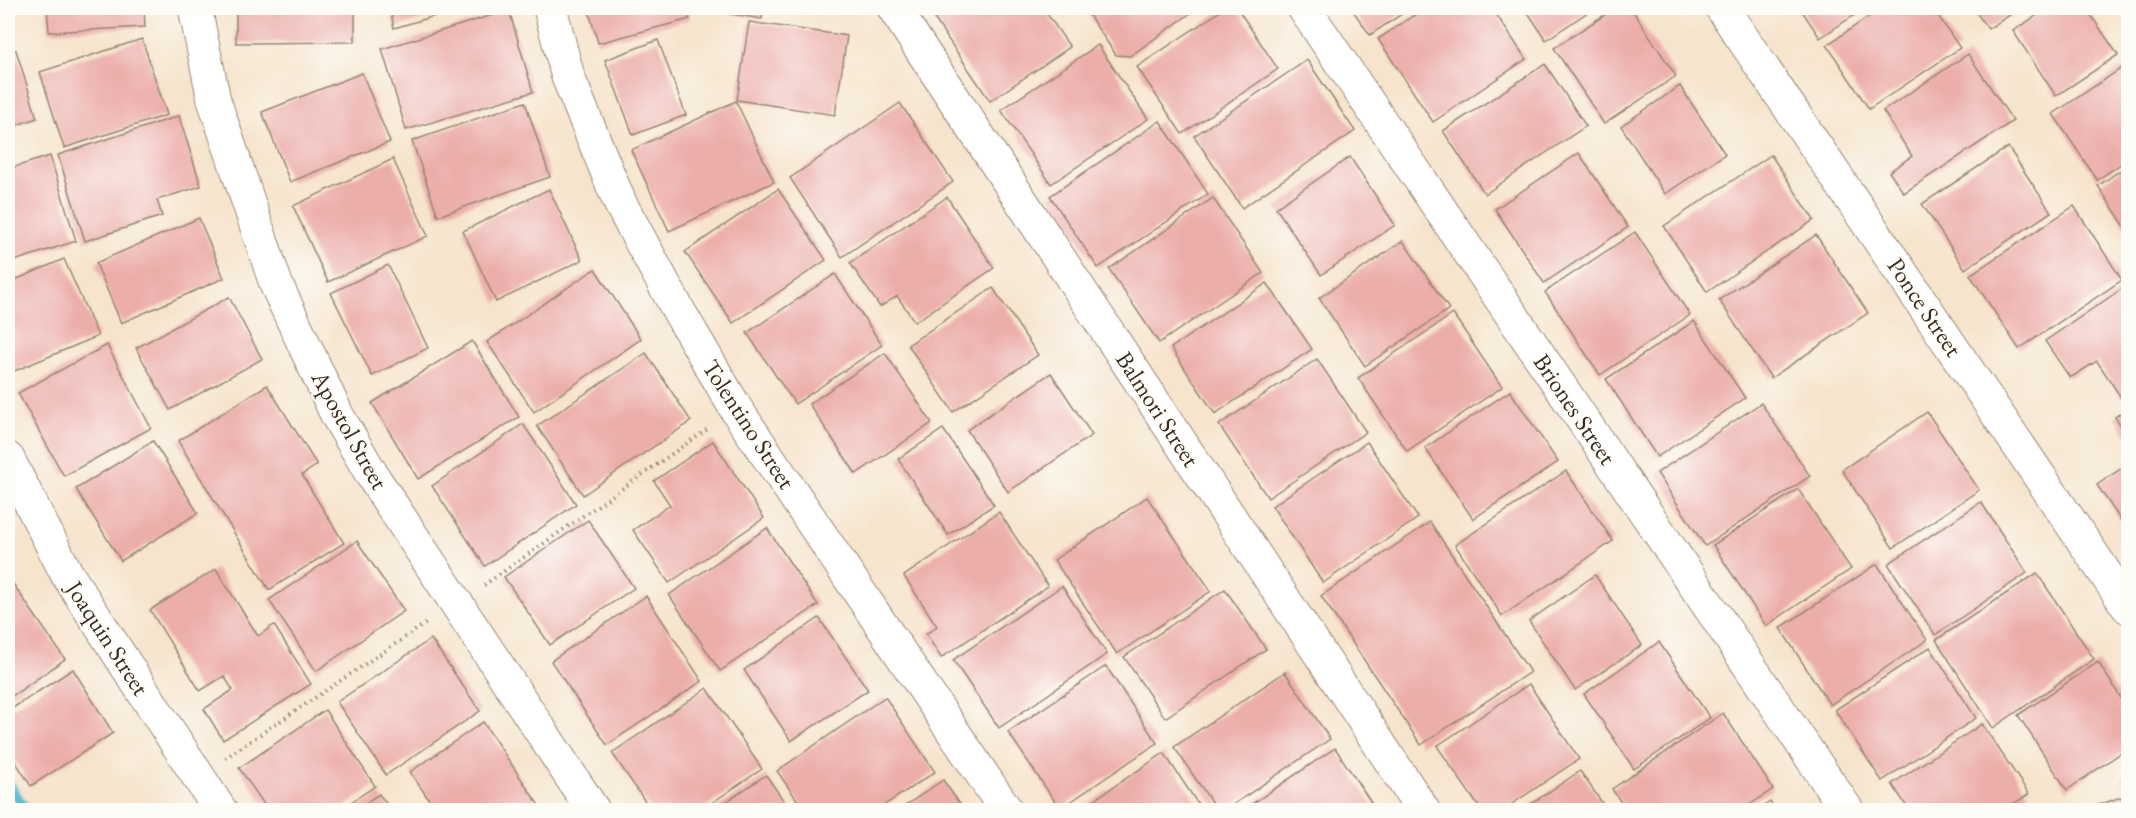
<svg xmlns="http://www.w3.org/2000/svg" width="2136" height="818" viewBox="0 0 2136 818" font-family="'EB Garamond',serif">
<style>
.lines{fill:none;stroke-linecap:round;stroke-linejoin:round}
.stream{stroke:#4fb8cc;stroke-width:10}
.building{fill:#ecaeab}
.minor-casing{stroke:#988775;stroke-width:35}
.path{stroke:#988775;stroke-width:4;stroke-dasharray:1.5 4.5;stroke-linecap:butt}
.minor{stroke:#fff;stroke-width:33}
.labels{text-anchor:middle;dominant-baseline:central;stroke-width:4.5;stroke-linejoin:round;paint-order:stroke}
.street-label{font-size:24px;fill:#3b2a1e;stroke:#fdfcf7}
</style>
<rect width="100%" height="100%" fill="#fdfcf7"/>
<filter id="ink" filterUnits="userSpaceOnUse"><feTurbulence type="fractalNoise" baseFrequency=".0167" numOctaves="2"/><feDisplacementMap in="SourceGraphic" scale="12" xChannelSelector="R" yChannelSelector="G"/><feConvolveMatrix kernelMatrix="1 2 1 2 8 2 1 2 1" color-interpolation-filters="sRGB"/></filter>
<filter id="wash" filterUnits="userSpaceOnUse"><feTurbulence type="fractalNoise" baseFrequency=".008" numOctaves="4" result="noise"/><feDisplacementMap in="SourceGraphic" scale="24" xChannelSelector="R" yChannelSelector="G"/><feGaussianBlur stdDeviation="1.35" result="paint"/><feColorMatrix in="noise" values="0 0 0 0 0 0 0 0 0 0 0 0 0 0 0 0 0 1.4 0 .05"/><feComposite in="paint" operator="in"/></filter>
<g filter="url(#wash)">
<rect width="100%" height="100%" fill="#f6e4cc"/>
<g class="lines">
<path class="stream" d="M8,782l18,28"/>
</g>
<g id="blocks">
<g class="building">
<path d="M8,8h4l1,23 -5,1z"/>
<path d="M47,8h97l1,19 -96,5z"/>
<path d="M236,8h119v34l-119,1z"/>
<path d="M390,8h72l-68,20z"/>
<path d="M588,8h99l3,11 -92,24z"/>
<path d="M707,8h57l-2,11 -55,-9z"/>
<path d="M927,8h116l27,39 -80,54z"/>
<path d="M1088,8h110l-68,48 -14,-1 -28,-41z"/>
<path d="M1225,8h12l41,61 -96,65 -45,-67z"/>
<path d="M1351,8h60l-41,27z"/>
<path d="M1425,8h67l34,51 -93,63 -55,-83z"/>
<path d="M1525,8h69l-48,32z"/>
<path d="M1615,8h16l45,68 -72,48 -50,-76z"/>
<path d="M1800,8h65l-45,30z"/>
<path d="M1882,8h51l27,40 -91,61 -42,-64z"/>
<path d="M1973,8h48l-33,21z"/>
<path d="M2048,8h38l32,47 -62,41 -43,-65z"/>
<path d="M509,10l24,82 -127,38 -24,-81z"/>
<path d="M749,22l98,14 -12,79 -98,-15z"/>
<path d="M142,39l25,76 -103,33 -24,-76z"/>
<path d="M658,40l28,75 -53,20 -28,-75z"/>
<path d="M1098,45l50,74 -97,65 -50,-74z"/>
<path d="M16,50l21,68 -29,10v-76z"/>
<path d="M1968,54l45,67 -109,72 -15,-21 23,-16 -29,-45z"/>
<path d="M1307,60l48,71 -113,77 -48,-72z"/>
<path d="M1545,64l41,62 -101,68 -42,-63z"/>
<path d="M2128,64v95l-31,21 -44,-66z"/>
<path d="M362,73l28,69 -100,40 -28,-70z"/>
<path d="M1680,86l45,68 -60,40 -44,-68z"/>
<path d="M736,101l38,81 -105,49 -38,-81z"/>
<path d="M525,102l25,75 -112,39 -26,-75z"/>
<path d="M900,103l53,79 -111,75 -52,-79z"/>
<path d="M179,116l22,70 -44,14 5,16 -77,25 -27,-86z"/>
<path d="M1160,121l48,73 -110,74 -48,-72z"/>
<path d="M2008,147l43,65 -86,57 -43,-65z"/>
<path d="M1579,153l49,74 -84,56 -49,-74z"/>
<path d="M1771,155l43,65 -107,72 -43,-66z"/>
<path d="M50,156l26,85 -68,22v-94z"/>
<path d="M1350,157l45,68 -74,50 -45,-67z"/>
<path d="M393,159l35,77 -100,46 -35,-76z"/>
<path d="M2128,165v66l-30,-45z"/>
<path d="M549,189l33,71 -86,42 -33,-71z"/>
<path d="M778,189l48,71 -93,63 -48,-71z"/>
<path d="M947,197l47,71 -79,54 -18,-26 -17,11 -30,-44z"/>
<path d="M1213,198l50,75 -104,70 -50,-74z"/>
<path d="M2074,206l48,74 -103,69 -49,-74z"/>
<path d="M199,218l25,60 -103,45 -25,-60z"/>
<path d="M1635,232l55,83 -90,60 -55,-83z"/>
<path d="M1816,235l52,78 -97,65 -52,-78z"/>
<path d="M1403,241l46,68 -84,57 -46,-68z"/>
<path d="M64,259l34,77 -86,36 -4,-12v-77z"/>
<path d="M388,265l40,83 -56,28 -41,-83z"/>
<path d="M595,269l46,70 -107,73 -47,-70z"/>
<path d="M835,274l47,71 -87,59 -48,-71z"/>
<path d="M1267,283l45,66 -97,65 -44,-66z"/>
<path d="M2126,286l2,4v105l-6,4 -25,-38 -27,17 -25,-37z"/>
<path d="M993,288l45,67 -85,57 -45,-67z"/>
<path d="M229,297l33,62 -92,51 -34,-62z"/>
<path d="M1453,314l49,73 -95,64 -49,-73z"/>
<path d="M1694,321l51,77 -88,59 -51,-78z"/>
<path d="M472,341l47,76 -101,62 -46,-76z"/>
<path d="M107,345l44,83 -87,48 -46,-83z"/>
<path d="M646,353l45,68 -108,74 -46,-69z"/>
<path d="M885,353l47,70 -76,51 -47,-70z"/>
<path d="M1317,359l49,73 -98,66 -49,-73z"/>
<path d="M1051,373l41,62 -84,57 -41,-62z"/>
<path d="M267,385l50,80 -15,10 42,68 -75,47 -91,-149z"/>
<path d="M1510,391l48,71 -85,57 -48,-71z"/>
<path d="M1761,403l49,73 -105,70 -48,-73z"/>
<path d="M2128,408v28l-13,-19z"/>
<path d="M1927,412l52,78 -86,58 -51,-78z"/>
<path d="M523,424l53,80 -91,62 -53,-80z"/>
<path d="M943,429l51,76 -46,30 -50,-76z"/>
<path d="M153,441l45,72 -77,48 -45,-72z"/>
<path d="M713,441l51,77 -95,65 -36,-53 37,-25 -16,-24z"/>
<path d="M1367,442l51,76 -95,65 -51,-77z"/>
<path d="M2128,464v67l-31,-46z"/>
<path d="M1566,471l47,70 -111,75 -47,-71z"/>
<path d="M1798,489l53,80 -85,57 -53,-81z"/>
<path d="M1147,497l64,94 -94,63 -63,-94z"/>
<path d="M1981,502l46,71 -92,62 -47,-71z"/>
<path d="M999,512l49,74 -107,72 -15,-24 11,-8 -33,-50z"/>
<path d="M588,520l46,68 -84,57 -46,-68z"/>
<path d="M1430,522l100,150 -109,73 -100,-149z"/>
<path d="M767,528l51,77 -98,66 -51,-76z"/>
<path d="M357,541l47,70 -88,60 -47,-71z"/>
<path d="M1877,564l50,76 -97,65 -50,-77z"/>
<path d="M216,569l42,67 16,-11 37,59 -88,56 -19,-31 29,-19 -9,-14 -24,15 -50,-81z"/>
<path d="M2037,573l57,86 -101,69 -57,-88z"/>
<path d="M1595,575l47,70 -67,45 -46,-69z"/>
<path d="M14,585l51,74 -57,40v-110z"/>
<path d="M1062,586l45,68 -108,74 -46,-68z"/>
<path d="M1225,589l41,60 -101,69 -41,-61z"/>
<path d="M646,596l56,85 -95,64 -56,-84z"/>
<path d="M819,618l49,72 -77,51 -47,-71z"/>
<path d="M431,639l49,72 -94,64 -49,-73z"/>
<path d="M1659,642l51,76 -76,51 -50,-75z"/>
<path d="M1930,647l46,71 -94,63 -47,-71z"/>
<path d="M2098,662l30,47v39l-61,42 -49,-75z"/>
<path d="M1106,666l51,77 -97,66 -52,-77z"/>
<path d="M73,669l40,64 -82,53 -23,-36v-39z"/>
<path d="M1285,672l45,67 -105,71h-8l-43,-63z"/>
<path d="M1529,684l50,75 -76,51h-22l-44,-64z"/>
<path d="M707,688l55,81 -61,41h-50l-39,-57z"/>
<path d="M885,697l50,75 -58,38h-73l-27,-39z"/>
<path d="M325,710l50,76 -36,24h-71l-29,-42z"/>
<path d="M1723,713l50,76 -31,21h-116l-14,-21z"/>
<path d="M483,722l57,85 -6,3h-98l-26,-38z"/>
<path d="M1982,724l47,70 -25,16h-95l-17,-26z"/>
<path d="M1335,748l41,62h-133z"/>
<path d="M1164,753l38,57h-123z"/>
<path d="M1580,771l27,39h-85z"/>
<path d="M766,775l24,35h-76z"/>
<path d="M2128,777v20l-6,-18z"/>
<path d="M943,780l21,30h-65z"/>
<path d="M379,794l12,16h-37z"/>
<path d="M2121,797l4,13h-40z"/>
<path d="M1770,802l5,8h-17z"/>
</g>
</g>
</g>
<g filter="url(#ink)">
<use href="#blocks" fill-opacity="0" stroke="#988775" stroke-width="1.5"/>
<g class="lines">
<g class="minor-casing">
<g id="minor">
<path d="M195,8l19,92 62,184 61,131 38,65 218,330"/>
<path d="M550,8l18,69 52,126 57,105 59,101 270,401"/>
<path d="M894,8l529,802"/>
<path d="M1304,8l543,802"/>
<path d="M1722,8l406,599"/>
<path d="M8,459l59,115 153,236"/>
</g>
</g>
<g class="path">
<path d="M484,585l225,-157"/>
<path d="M225,758l203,-136"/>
</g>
<use href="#minor" class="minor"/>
</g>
</g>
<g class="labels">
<g class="street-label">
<text transform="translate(1925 307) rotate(56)">Ponce Street</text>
<text transform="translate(1158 409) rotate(57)">Balmori Street</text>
<text transform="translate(1575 409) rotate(56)">Briones Street</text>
<text transform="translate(749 424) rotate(57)">Tolentino Street</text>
<text transform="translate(350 430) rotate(61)">Apostol Street</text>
<text transform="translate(108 638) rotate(57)">Joaquin Street</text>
</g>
</g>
<rect width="2136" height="818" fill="none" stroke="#fdfcf7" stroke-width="30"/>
</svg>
